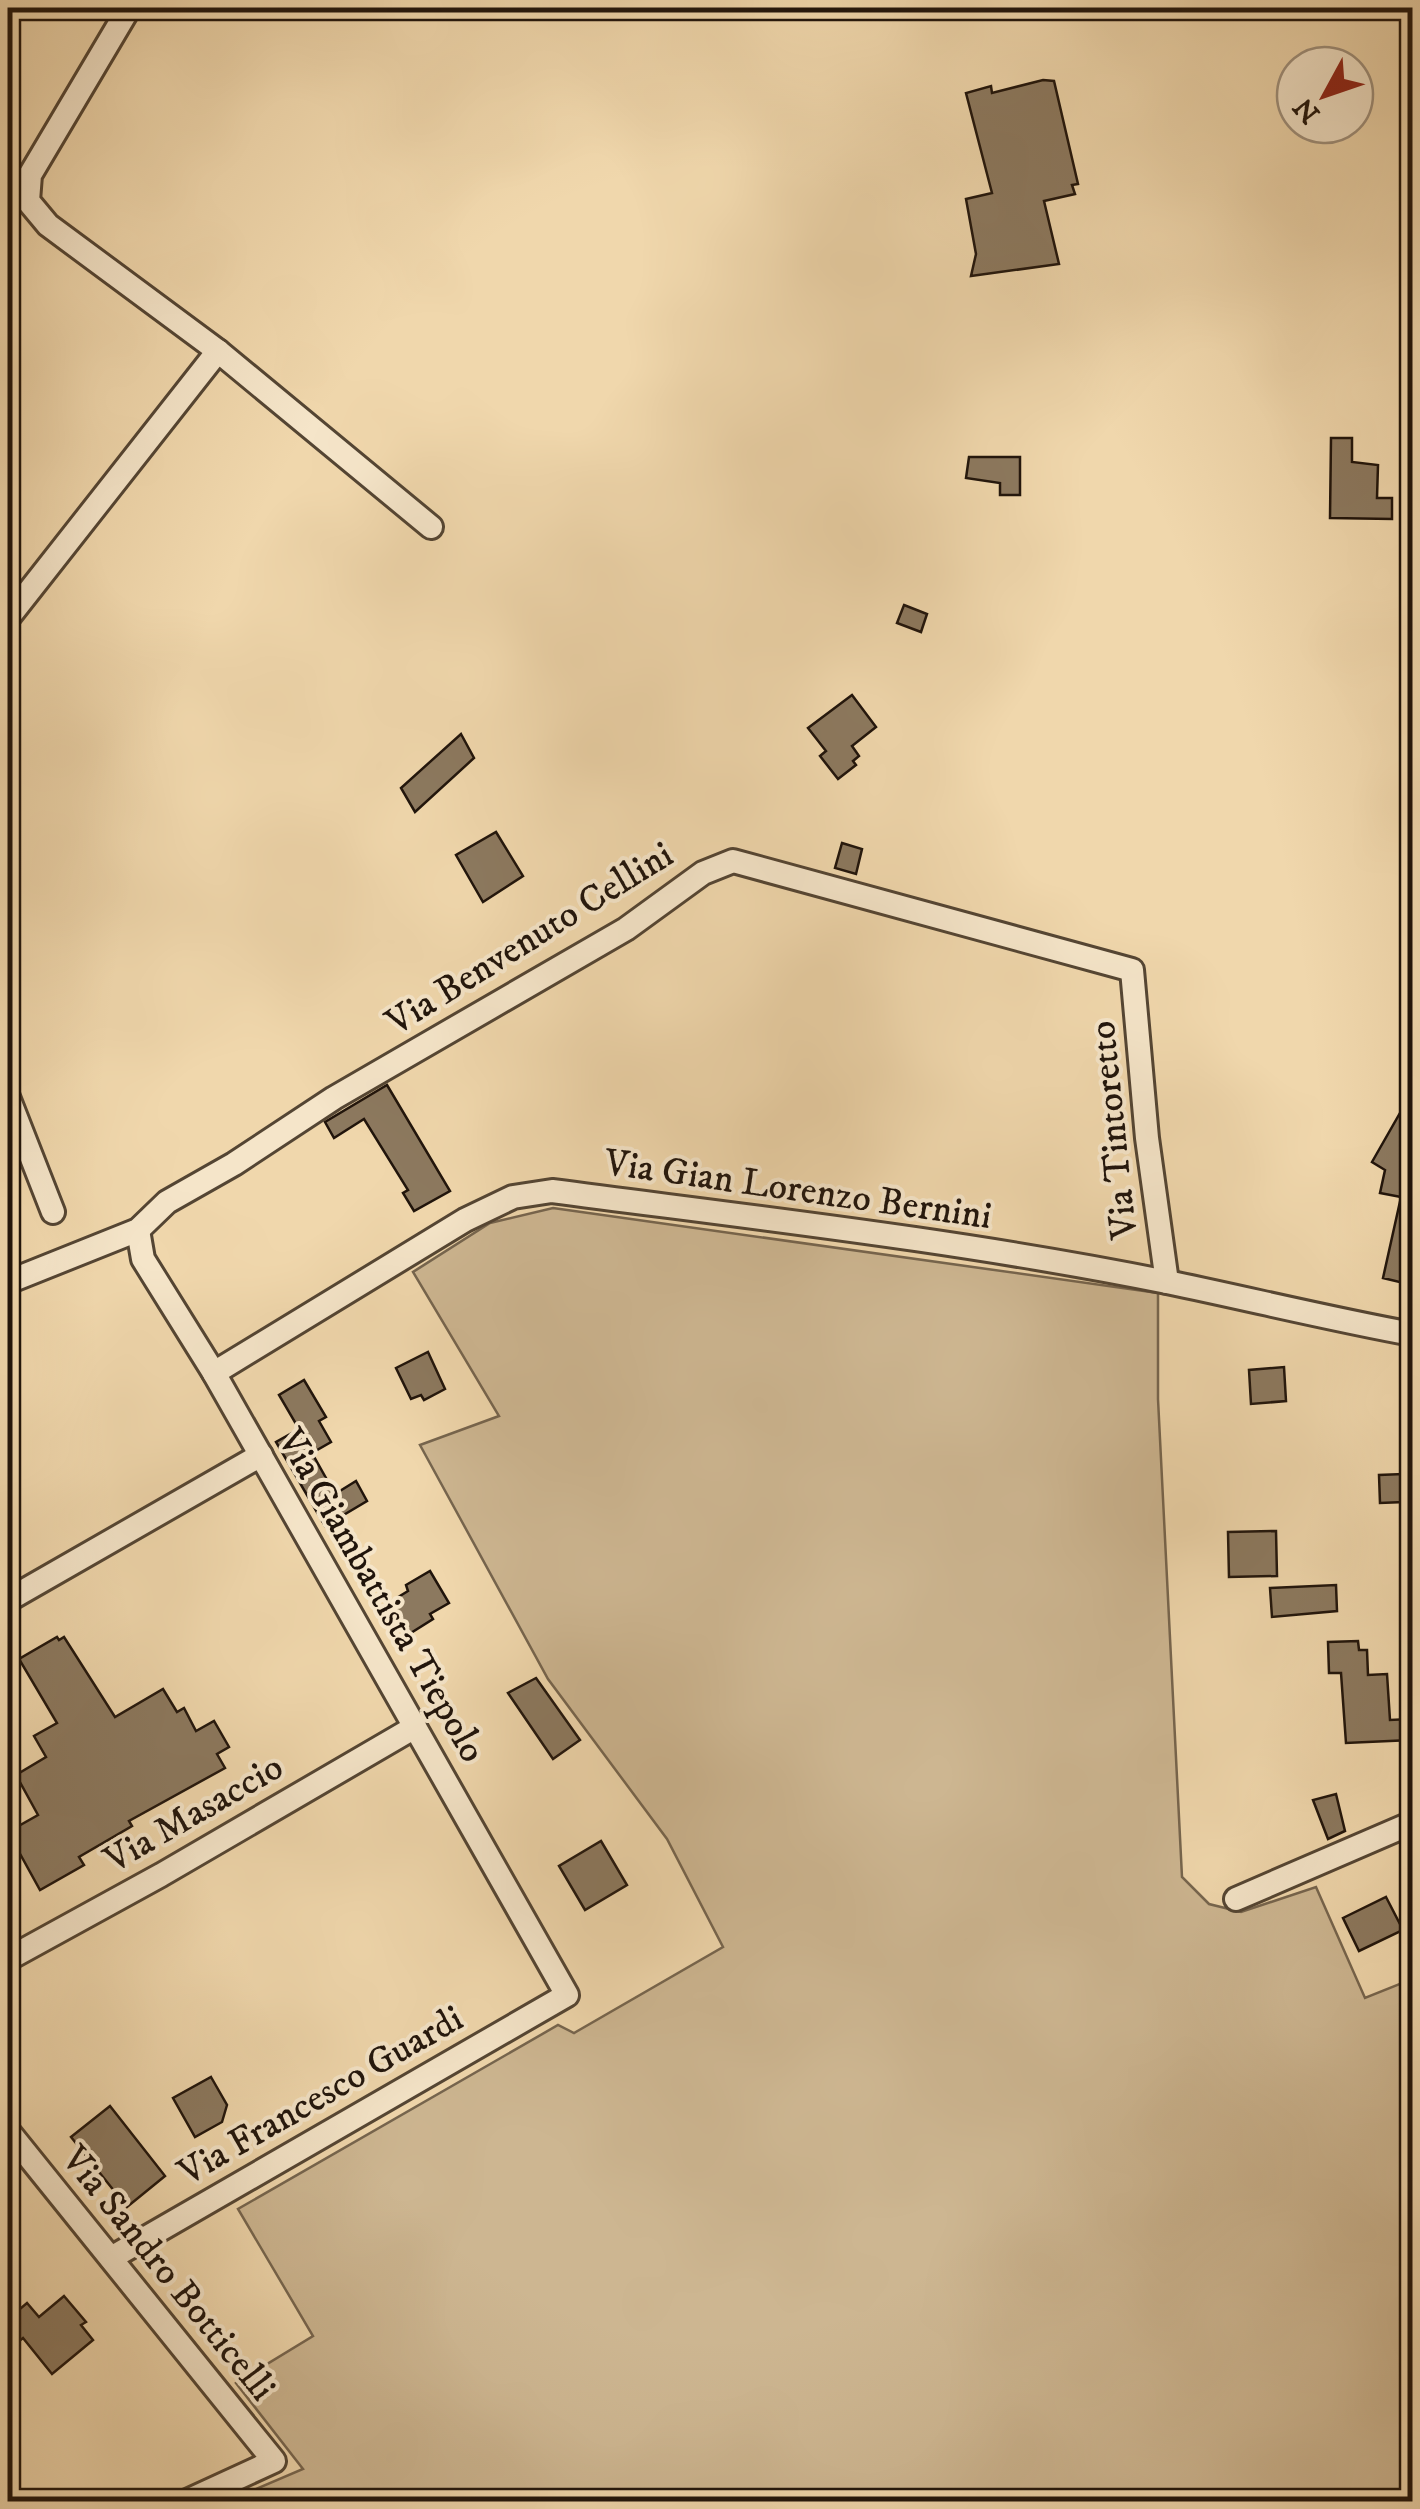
<svg xmlns="http://www.w3.org/2000/svg" width="1420" height="2509" viewBox="0 0 1420 2509" font-family="'IM FELL DW Pica',serif">
<style>
.green{fill:#cdb691;stroke:#76654e;stroke-width:2.5}
.building{fill:#8c795f;stroke:#20140b;stroke-width:2.5}
.lines{fill:none;stroke-linecap:round;stroke-linejoin:round}
.minor-casing{stroke:#544533;stroke-width:28}
.minor{stroke:#f5e5c9;stroke-width:22}
.labels{text-anchor:middle;dominant-baseline:central;stroke-width:8;stroke-linejoin:round;paint-order:stroke}
.street-label{font-size:38px;fill:#20140b;stroke:#f5e5c9}
</style>
<rect width="100%" height="100%" fill="#f0d7ac"/>
<filter id="stains"><feTurbulence type="fractalNoise" baseFrequency=".002" numOctaves="4"/><feColorMatrix values="0 0 0 0 .2 0 0 0 0 .09 0 0 0 0 .02 0 0 0 .5 -.17"/></filter>
<radialGradient id="worn" r=".72"><stop offset=".6" stop-color="#630" stop-opacity="0"/><stop offset="1" stop-color="#630" stop-opacity=".3"/></radialGradient>
<path class="green" d="M553,1208l605,85v106l24,478 27,27 32,8 75,-25 49,111 47,-19v522h-1184l75,-32 -67,-86 77,-47 -75,-127 320,-184 16,8 149,-86 -56,-108 -119,-160 -128,-234 79,-29 -86,-144 77,-49z"/>
<g class="building">
<path d="M1043,80l11,1 24,103 -6,1 3,9 -31,7 15,63 -88,12 5,-22 -10,-55 26,-6 -26,-100 25,-7 1,7z"/>
<path d="M1331,438h21v24l26,3 -1,33h15v21l-62,-1z"/>
<path d="M969,457h51v38h-20v-12l-34,-5z"/>
<path d="M904,605l23,9 -6,18 -24,-9z"/>
<path d="M852,695l24,32 -24,19 7,10 -6,5 3,4 -18,14 -18,-23 6,-5 -18,-23z"/>
<path d="M461,734l13,24 -59,54 -14,-24z"/>
<path d="M496,832l27,44 -40,26 -27,-47z"/>
<path d="M842,843l20,6 -6,25 -21,-6z"/>
<path d="M387,1085l63,106 -36,20 -11,-18 5,-3 -44,-71 -30,19 -9,-16z"/>
<path d="M1412,1092v87l-4,8h4v98l-29,-7 18,-81 -21,-4 5,-23 -13,-8z"/>
<path d="M428,1352l17,37 -21,11 -3,-5 -10,4 -15,-31z"/>
<path d="M1284,1367l2,34 -35,3 -2,-34z"/>
<path d="M304,1380l22,37 -7,4 12,21 -19,11 23,41 21,-13 11,20 -42,25 -49,-84 23,-13 -20,-34z"/>
<path d="M1403,1474l1,28 -24,1 -1,-28z"/>
<path d="M1276,1531l1,45 -48,1 -1,-45z"/>
<path d="M430,1571l19,32 -19,11 3,5 -27,17 -19,-32 21,-13 -2,-6z"/>
<path d="M1336,1585l1,26 -65,6 -2,-29z"/>
<path d="M57,1637l2,3 5,-3 51,80 48,-28 14,23 7,-4 12,23 18,-10 15,26 -12,7 8,14 -96,53 3,5 -53,31 5,8 -44,25 -32,-58 30,-17 -22,-40 30,-18 -12,-21 23,-13 -38,-64z"/>
<path d="M1358,1641l1,9h8l1,25 19,-1 3,46 20,-1 1,21 -65,3 -5,-70h-12l-1,-31z"/>
<path d="M536,1678l44,62 -27,19 -45,-66z"/>
<path d="M1336,1794l9,37 -17,8 -15,-39z"/>
<path d="M601,1841l26,44 -42,25 -26,-44z"/>
<path d="M1386,1897l17,33 -44,21 -16,-33z"/>
<path d="M211,2077l16,28 -5,17 -27,15 -22,-39z"/>
<path d="M110,2106l55,70 -38,31 -56,-70z"/>
<path d="M64,2296l22,26 -5,3 12,15 -41,34 -29,-36 -15,12v-31l19,-16 12,14z"/>
</g>
<g class="lines">
<g class="minor-casing">
<g id="minor">
<path d="M129,8l-99,167 -2,26 20,24 170,126 213,176"/>
<path d="M8,618l210,-267"/>
<path d="M8,1097l45,115"/>
<path d="M8,1282l130,-52 29,-28 67,-38 100,-66 292,-169 77,-56 30,-12 399,109 15,168 20,144"/>
<path d="M214,1373l251,-153 48,-23 39,-6c205,27 412,50 615,91 82,17 163,37 245,52"/>
<path d="M8,1600l253,-145"/>
<path d="M1236,1899l176,-76"/>
<path d="M8,1959l153,-84 254,-148"/>
<path d="M8,2131l266,330 -89,41"/>
<path d="M111,2258l456,-263 -353,-622 -71,-114 -5,-29"/>
</g>
</g>
<use href="#minor" class="minor"/>
</g>
<g class="labels">
<g class="street-label">
<text transform="translate(530 939) rotate(-32)">Via Benvenuto Cellini</text>
<text transform="translate(1114 1130) rotate(-96)">Via Tintoretto</text>
<text transform="translate(798 1190) rotate(8)">Via Gian Lorenzo Bernini</text>
<text transform="translate(381 1596) rotate(60)">Via Giambattista Tiepolo</text>
<text transform="translate(194 1814) rotate(-30)">Via Masaccio</text>
<text transform="translate(321 2096) rotate(-30)">Via Francesco Guardi</text>
<text transform="translate(168 2274) rotate(51)">Via Sandro Botticelli</text>
</g>
</g>
<rect width="1420" height="2509" fill="none" stroke="#f0d7ac" stroke-width="40"/>
<rect x="10" y="10" width="1400" height="2489" fill="none" stroke="#20140b" stroke-width="5"/>
<rect x="20" y="20" width="1380" height="2469" fill="none" stroke="#20140b" stroke-width="2.5"/>
<g transform="translate(1325 95) rotate(230)"><circle r="48" fill="#f5e5c9" stroke="#a0917d" stroke-width="2.5"/>
<path d="M0-8L18 38L0 25L-18 38Z" fill="#8f2418"/>
<text y="-15" font-size="28" font-weight="bold" text-anchor="middle" fill="#20140b">N</text>
</g>
<rect width="100%" height="100%" filter="url(#stains)"/>
<rect width="100%" height="100%" fill="url(#worn)"/>
</svg>
